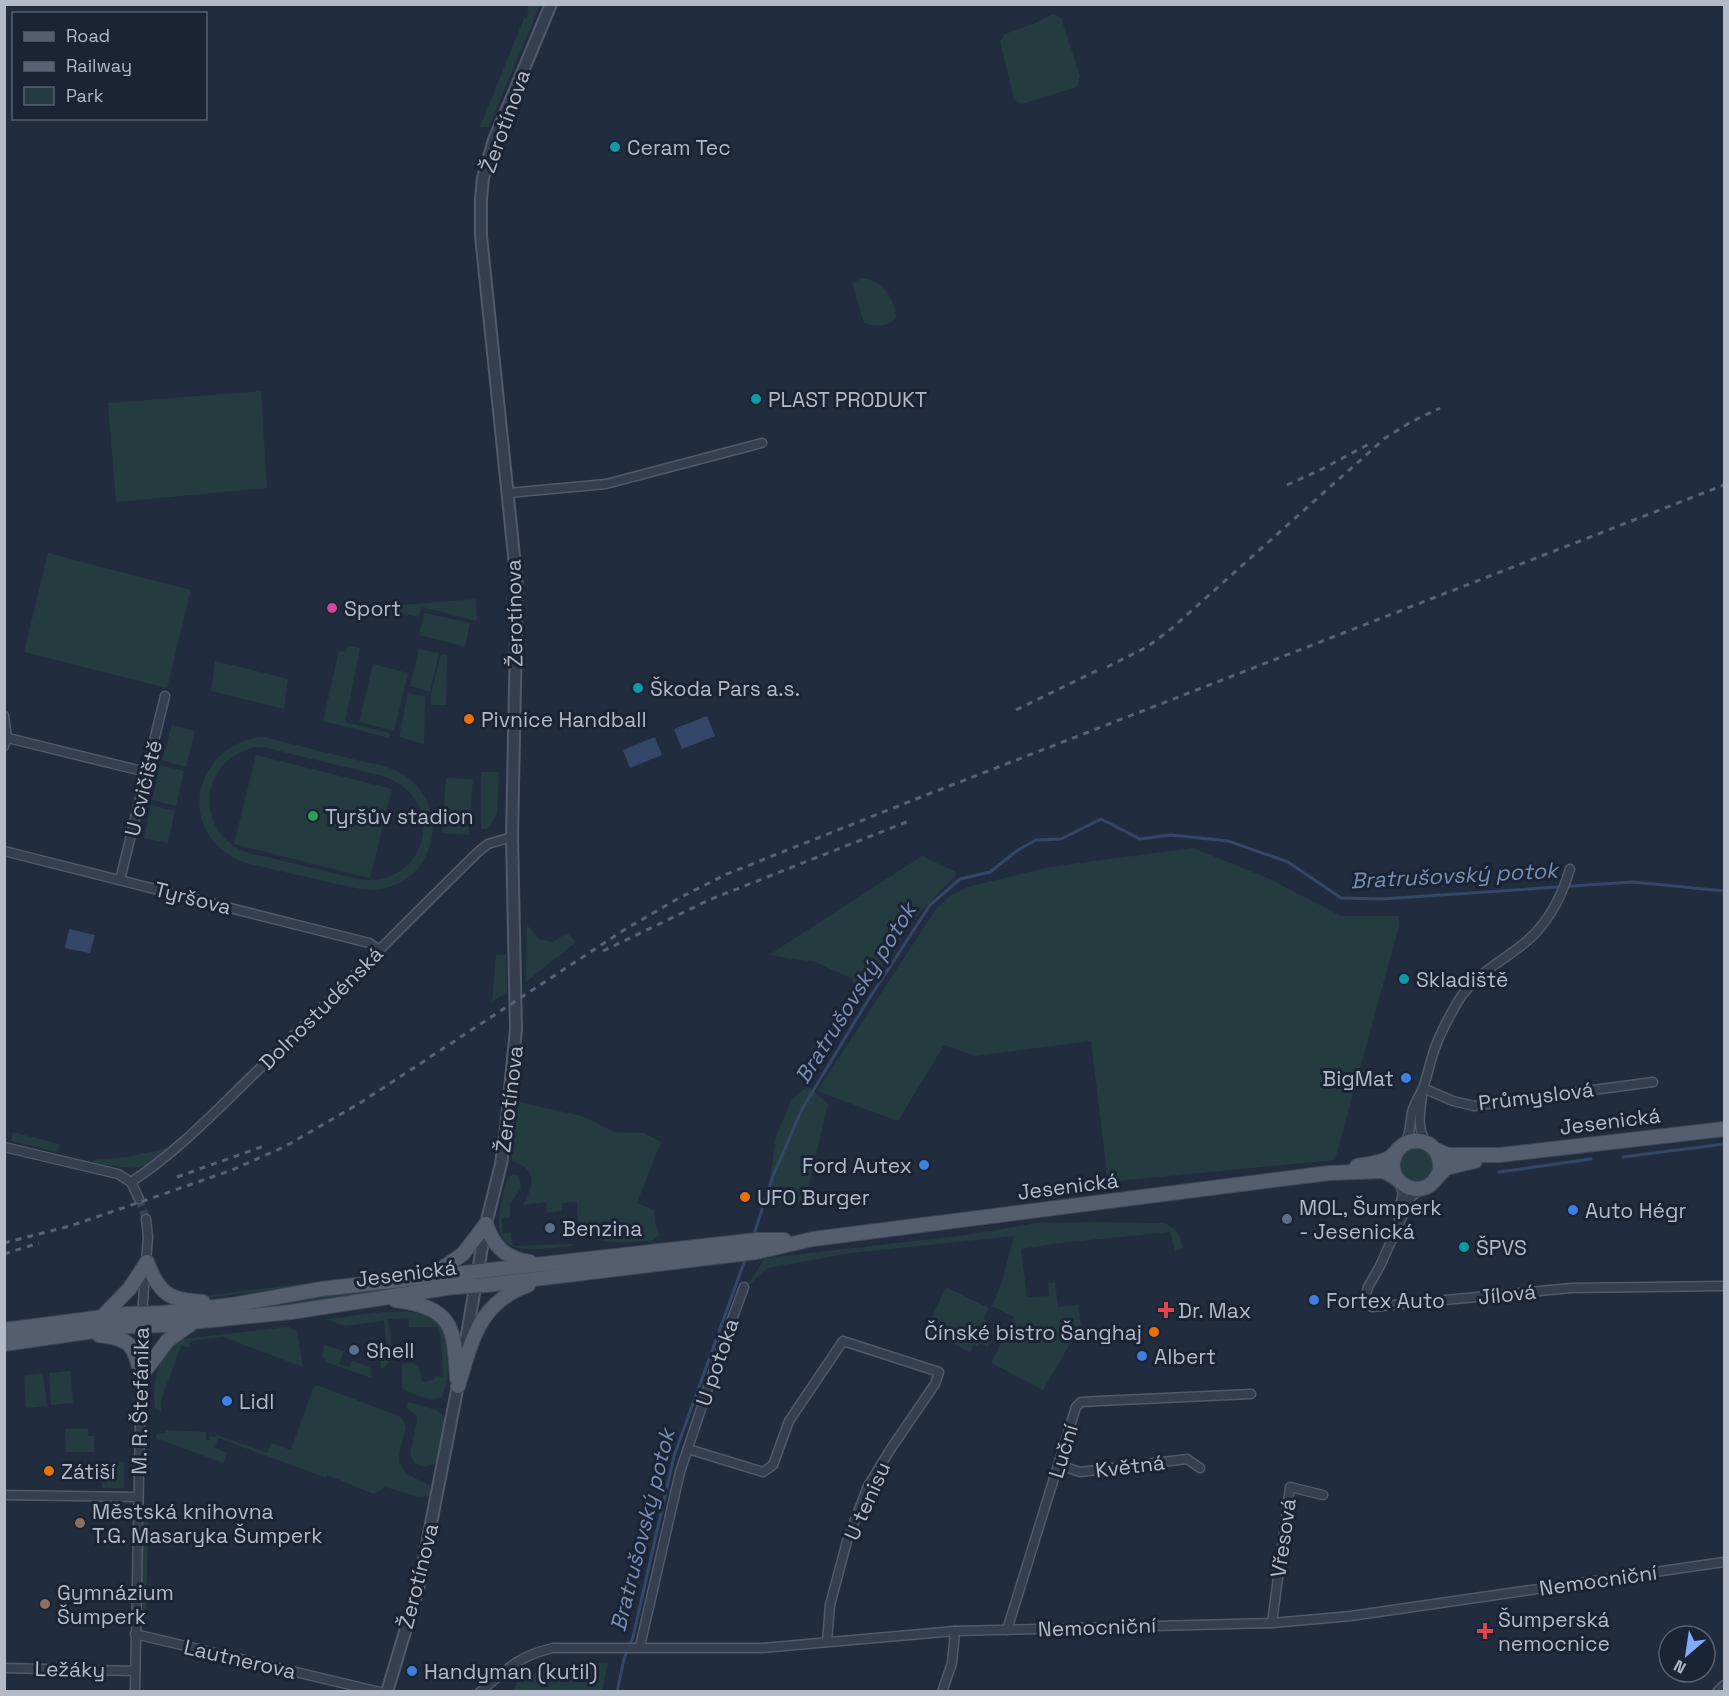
<svg xmlns="http://www.w3.org/2000/svg" width="1729" height="1696" viewBox="0 0 1729 1696" font-family="'Space Grotesk',sans-serif">
<style>
.green{fill:#243b40;fill-rule:evenodd}
.water{fill:#344768}
.lines{fill:none;stroke-linecap:round;stroke-linejoin:round}
.stream{stroke:#344768;stroke-width:3}
.minor-tunnel{stroke:#384154;stroke-width:8;stroke-dasharray:8 4;stroke-linecap:butt}
.minor-casing{stroke:#515a6a;stroke-width:11}
.tertiary-casing{stroke:#515a6a;stroke-width:14}
.primary-casing{stroke:#3f4858;stroke-width:16}
.minor{stroke:#363f4f;stroke-width:8}
.tertiary{stroke:#363f4f;stroke-width:10}
.primary{stroke:#545e6f;stroke-width:14}
.rail{stroke:#586276;stroke-width:3;stroke-dasharray:6 6;stroke-linecap:butt}
.culture-dot{fill:#0f9aa8;stroke:#1b2434;stroke-width:2}
.hotel-dot{fill:#d1479c;stroke:#1b2434;stroke-width:2}
.food-dot{fill:#e8710a;stroke:#1b2434;stroke-width:2}
.leisure-dot{fill:#2e9e5b;stroke:#1b2434;stroke-width:2}
.shop-dot{fill:#3f7fe0;stroke:#1b2434;stroke-width:2}
.service-dot{fill:#5c6f8a;stroke:#1b2434;stroke-width:2}
.health-dot{fill:#e0444e;stroke:#1b2434;stroke-width:2}
.education-dot{fill:#8d6e63;stroke:#1b2434;stroke-width:2}
.labels{text-anchor:middle;dominant-baseline:central;stroke-width:6;stroke-linejoin:round;paint-order:stroke}
.street-label{font-size:21px;fill:#b2baca;stroke:#1b2434}
.poi-label{font-size:21px;fill:#b2baca;stroke:#1b2434;text-anchor:start}
.water-label{font-size:22px;font-style:italic;fill:#778eb4;stroke:#1b2434}
</style>
<rect width="100%" height="100%" fill="#222c3f"/>
<g class="green">
<path d="M529,5h11l-51,122h-9l44,-109 2,1 3,-7 -2,-2z"/>
<path d="M1053,14l8,4 19,58 -3,11 -55,17 -8,-5 -14,-58 5,-7 30,-11z"/>
<path d="M863,278c20,3 32,21 33,40 -8,9 -21,9 -32,5l-12,-40z"/>
<path d="M261,391l6,97 -151,14 -8,-99z"/>
<path d="M48,553l143,37 -24,98 -143,-36z"/>
<path d="M476,599l1,22 -55,-14 -4,10 -18,-4 1,-8z"/>
<path d="M424,613l46,10 -5,24 -46,-12z"/>
<path d="M348,646l12,2 -15,74 44,11v5l-66,-17 16,-70 7,1z"/>
<path d="M419,649l20,4 -9,39 -20,-6z"/>
<path d="M441,654l6,1 -1,50h-15v-11z"/>
<path d="M215,661l73,18 -4,30 -73,-18z"/>
<path d="M373,664l35,9 -14,58 -35,-9z"/>
<path d="M408,693l17,3 -1,48 -25,-7z"/>
<path d="M172,725l23,6 -9,36 -24,-7z"/>
<path d="M264,737c29,7 58,15 88,22 18,4 40,7 55,18 42,31 30,98 -21,111 -13,4 -26,1 -40,-2 -23,-5 -47,-11 -71,-16 -16,-4 -33,-6 -47,-16 -54,-36 -26,-113 36,-117zM255,747h8l123,30c19,8 34,22 37,43 4,32 -21,61 -54,60 -13,0 -27,-5 -40,-8 -27,-6 -54,-13 -81,-19 -55,-21 -50,-92 7,-106z"/>
<path d="M256,755l136,34 -22,89 -136,-34z"/>
<path d="M160,765l24,6 -8,35 -24,-6z"/>
<path d="M481,772h18l-2,42 -10,15h-6z"/>
<path d="M446,778l27,1 -4,56 -27,-2z"/>
<path d="M151,805l24,6 -7,32 -24,-5z"/>
<path d="M1193,848l77,31 71,37h58v10l-64,234 -227,22 -17,-141 -116,15 -31,-11 -46,76 -81,-30 119,-182 15,-14 17,-8 81,-20z"/>
<path d="M922,856l36,17 -46,48 -53,81 -7,-23 -37,-17 -46,-7z"/>
<path d="M527,925l12,14 13,3 15,-9 9,9 -50,40z"/>
<path d="M506,954l1,38 -15,10 4,-47z"/>
<path d="M808,1086l20,18 -24,101 -22,-1 -14,-11 8,-57 16,-37z"/>
<path d="M519,1102l63,14 32,16 30,1 17,9 -24,61 17,7 1,13 5,11 -8,7c-22,0 -64,9 -73,-19 -2,-6 -2,-14 -2,-20l-15,1v8l-15,2 -1,-11 -23,3c11,-20 15,-36 -11,-44l-1,-8z"/>
<path d="M13,1132l46,12 -1,8 -47,-11z"/>
<path d="M167,1148h4l-22,17 -14,3 -43,-4 1,-4 34,-3z"/>
<circle cx="1416" cy="1165" r="17"/>
<path d="M513,1174l6,2 2,12 -11,16v14l-8,1 1,14 8,-1 1,10 2,4 58,-2 1,2c-38,3 -85,16 -72,-42 2,-10 3,-23 12,-30z"/>
<path d="M1095,1222l68,1c15,5 17,12 20,26l-8,2 -5,-19 -110,11 -39,6 6,48 22,-1 -1,-13 7,-1 3,25 20,-2 5,35 -12,2 -28,48 -52,-27 23,-46 -22,-11 9,-21 13,-49 -162,17 -85,15 -21,20 19,-30 201,-23 71,-12z"/>
<path d="M445,1263l-13,5 -33,6 -193,24 -3,-2 218,-27z"/>
<path d="M451,1279v4l-115,14 -62,13 -109,8 111,-13 51,-11z"/>
<path d="M946,1287l43,21 -6,11 5,3 -3,6 9,4 -6,15 -9,-4 -1,4 -4,-2 -4,7 -45,-21z"/>
<path d="M381,1312c42,-2 67,-1 67,48 0,13 -1,26 -6,37 -12,5 -30,-2 -40,-9v-23l1,-2h12l5,7 2,11 3,1 8,-2 4,-4 6,1 -2,-37 -3,-13h-29l-1,-9 -20,1c2,16 10,42 -7,50l-1,-9 8,-1 -4,-38 -40,5 -18,-7z"/>
<path d="M288,1327l9,4 6,36 -79,-30 -34,4v6l-9,-1 -20,54v11l-6,-3c-3,-18 1,-47 15,-61 4,-3 8,-6 12,-8z"/>
<path d="M324,1345l20,6 -5,13 10,3 3,-6 18,6 1,11 -45,-16 -4,-6z"/>
<path d="M70,1371l3,32 -22,2 -2,-32z"/>
<path d="M43,1373l4,33 -21,2 -2,-33z"/>
<path d="M316,1386h4l81,31 5,10c-3,18 -16,37 5,49 6,4 12,5 18,9l4,11 -14,1 -34,-10 -11,7 -47,-19 -1,3 -108,-40 -3,10 12,5 -4,10 -67,-25v-4l9,-1 1,-3 40,2v8h4v-4l6,1 1,-2 50,18 4,-10 20,7 22,-62z"/>
<path d="M408,1402l28,8 9,7 -4,40 -5,6 -11,4c-8,-1 -13,-5 -15,-13l7,-33 -1,-6 -9,-7z"/>
<path d="M65,1429h23v7h6v16h-28z"/>
<path d="M109,1461l15,1v26h-22l-1,-22 7,1z"/>
<path d="M145,1519l3,2 -2,99 -4,-5 1,-83z"/>
<path d="M608,1662l-6,29h-88l3,-10 29,-12z"/>
</g>
<g class="water">
<path d="M707,716l8,20 -33,13 -8,-20z"/>
<path d="M655,737l7,18 -32,13 -7,-18z"/>
<path d="M69,929l26,6 -5,18 -25,-5z"/>
</g>
<g class="lines">
<g class="stream">
<path d="M1623,1157l101,-13"/>
<path d="M1499,1172l92,-13"/>
<path d="M753,1237l20,-61 29,-67 63,-104 65,-100 30,-26 30,-7 28,-22 18,-10 25,-1 40,-20 39,20 31,-4 57,6 60,21 53,36 40,1 252,-17 91,9"/>
<path d="M617,1692l7,-33 9,-22 41,-181 72,-199"/>
</g>
<path class="minor-tunnel" d="M139,1199l7,20"/>
<g class="minor-casing">
<g id="minor">
<path d="M508,493l98,-9 156,-41"/>
<path d="M4,716l3,21 -3,9"/>
<path d="M4,737l142,35"/>
<path d="M4,851l365,92 11,7"/>
<path d="M120,880l45,-184"/>
<path d="M1423,1088l30,13 21,5 179,-24"/>
<path d="M1422,1096c-2,16 -6,36 6,47"/>
<path d="M1404,1144c8,-10 5,-24 9,-35 3,-8 7,-14 10,-21 5,-13 7,-27 12,-40 5,-15 14,-31 22,-45 16,-27 41,-39 65,-58 25,-19 39,-46 48,-76"/>
<path d="M4,1147l114,27 13,8 8,17"/>
<path d="M131,1182c46,-30 84,-70 123,-108 76,-73 149,-149 224,-222l10,-8 24,-7"/>
<path d="M1422,1188l-11,9 -31,69 -12,21 -3,11 2,5 5,4 199,-19 153,-2"/>
<path d="M1398,1216l5,-23 -4,-10"/>
<path d="M688,1449l75,23 10,-7 16,-44 54,-80 96,31 -4,12 -45,66 -22,36 -21,55 -17,64 -3,37"/>
<path d="M1059,1465l21,7 107,-13 13,9"/>
<path d="M4,1495l134,2"/>
<path d="M1272,1623l18,-136 33,8"/>
<path d="M1007,1630l69,-223 5,-5 18,-1 152,-7"/>
<path d="M135,1634l245,58"/>
<path d="M640,1646l40,-174 40,-120 24,-65"/>
<path d="M4,1668l131,3"/>
<path d="M135,1692l7,-378 6,-77 -2,-18"/>
<path d="M480,1692c27,-23 38,-36 73,-44h208l194,-17 317,-8 79,-7 373,-54"/>
<path d="M942,1692l10,-29 3,-32"/>
<path d="M1717,1692l7,-7"/>
</g>
</g>
<g class="tertiary-casing">
<g id="tertiary">
<path d="M464,1352l22,-128 15,-60 5,-35 10,-100 -4,-192 5,-252 -36,-349v-37l2,-21 11,-38 57,-136"/>
<path d="M387,1692l32,-107 40,-205"/>
</g>
</g>
<g class="primary-casing">
<g id="primary">
<path d="M1434,1149l14,6h52l224,-26"/>
<path d="M1357,1166c10,-2 23,-3 32,-8 5,-3 9,-9 14,-13 12,-8 29,-4 35,10 3,7 3,16 -1,22 -17,28 -59,2 -39,-28"/>
<path d="M1436,1178l10,-10 29,-7"/>
<path d="M486,1224c7,22 20,35 44,38"/>
<path d="M147,1262c12,32 22,38 56,40"/>
<path d="M432,1275l31,-21 23,-30"/>
<path d="M395,1300c58,8 59,26 62,78"/>
<path d="M102,1317l28,-29 17,-26"/>
<path d="M4,1330l123,-16 36,-1 69,-8 89,-16 436,-49h27"/>
<path d="M99,1335c33,4 35,10 42,41"/>
<path d="M4,1344l124,-18 34,-1 129,-13 162,-25 33,-2 270,-33 57,-13 516,-66 55,-2 12,7"/>
<path d="M141,1376l27,-36 23,-16"/>
<path d="M458,1386c14,-45 20,-83 70,-101"/>
</g>
</g>
<use href="#minor" class="minor"/>
<use href="#tertiary" class="tertiary"/>
<use href="#primary" class="primary"/>
<g class="rail">
<path d="M1287,485l35,-16 47,-25"/>
<path d="M1107,667l40,-20 24,-18 214,-191 26,-16 29,-14"/>
<path d="M1016,710l82,-40"/>
<path d="M603,951l106,-51 200,-79"/>
<path d="M177,1177l90,-32"/>
<path d="M4,1243l66,-17 82,-28 80,-28 54,-24 74,-43 264,-173 55,-32 48,-24 189,-75 808,-314"/>
<path d="M4,1254l35,-11"/>
</g>
</g>
<g class="culture-dot">
<circle cx="615" cy="147" r="6"/>
<circle cx="756" cy="399" r="6"/>
<circle cx="638" cy="688" r="6"/>
<circle cx="1404" cy="979" r="6"/>
<circle cx="1464" cy="1247" r="6"/>
</g>
<circle class="hotel-dot" cx="332" cy="608" r="6"/>
<g class="food-dot">
<circle cx="469" cy="719" r="6"/>
<circle cx="745" cy="1197" r="6"/>
<circle cx="1154" cy="1332" r="6"/>
<circle cx="49" cy="1471" r="6"/>
</g>
<circle class="leisure-dot" cx="313" cy="816" r="6"/>
<g class="shop-dot">
<circle cx="1406" cy="1078" r="6"/>
<circle cx="924" cy="1165" r="6"/>
<circle cx="1573" cy="1210" r="6"/>
<circle cx="1314" cy="1300" r="6"/>
<circle cx="1142" cy="1356" r="6"/>
<circle cx="227" cy="1401" r="6"/>
<circle cx="412" cy="1671" r="6"/>
</g>
<g class="service-dot">
<circle cx="1287" cy="1219" r="6"/>
<circle cx="550" cy="1228" r="6"/>
<circle cx="354" cy="1350" r="6"/>
</g>
<g class="health-dot">
<path d="M1163 1301h6v6h6v6h-6v6h-6v-6h-6v-6h6z"/>
<path d="M1482 1622h6v6h6v6h-6v6h-6v-6h-6v-6h6z"/>
</g>
<g class="education-dot">
<circle cx="80" cy="1523" r="6"/>
<circle cx="45" cy="1604" r="6"/>
</g>
<g class="labels">
<g class="street-label">
<text transform="translate(505 121) rotate(-70)">Žerotínova</text>
<text transform="translate(514 613) rotate(-91)">Žerotínova</text>
<text transform="translate(143 788) rotate(-76)">U cvičiště</text>
<text transform="translate(193 898) rotate(14)">Tyršova</text>
<text transform="translate(321 1008) rotate(-45)">Dolnostudénská</text>
<text transform="translate(1536 1096) rotate(-7)">Průmyslová</text>
<text transform="translate(509 1099) rotate(-83)">Žerotínova</text>
<text transform="translate(1610 1121) rotate(-7)">Jesenická</text>
<text transform="translate(1068 1186) rotate(-7)">Jesenická</text>
<text transform="translate(406 1273) rotate(-7)">Jesenická</text>
<text transform="translate(1507 1294) rotate(-6)">Jílová</text>
<text transform="translate(717 1362) rotate(-71)">U potoka</text>
<text transform="translate(140 1401) rotate(-89)">M. R. Štefánika</text>
<text transform="translate(1063 1451) rotate(-73)">Luční</text>
<text transform="translate(1130 1466) rotate(-7)">Květná</text>
<text transform="translate(867 1501) rotate(-66)">U tenisu</text>
<text transform="translate(1283 1538) rotate(-82)">Vřesová</text>
<text transform="translate(418 1576) rotate(-76)">Žerotínova</text>
<text transform="translate(1598 1580) rotate(-8)">Nemocniční</text>
<text transform="translate(1097 1627) rotate(-2)">Nemocniční</text>
<text transform="translate(240 1659) rotate(13)">Lautnerova</text>
<text transform="translate(70 1669) rotate(1)">Ležáky</text>
</g>
<g class="poi-label">
<text x="627" y="147">Ceram Tec</text>
<text x="768" y="399">PLAST PRODUKT</text>
<text x="344" y="608">Sport</text>
<text x="650" y="688">Škoda Pars a.s.</text>
<text x="481" y="719">Pivnice Handball</text>
<text x="325" y="816">Tyršův stadion</text>
<text x="1416" y="979">Skladiště</text>
<text x="1394" y="1078" text-anchor="end">BigMat</text>
<text x="912" y="1165" text-anchor="end">Ford Autex</text>
<text x="757" y="1197">UFO Burger</text>
<text x="1299" y="1207">MOL, Šumperk<tspan x="1299" dy="24">- Jesenická</tspan></text>
<text x="1585" y="1210">Auto Hégr</text>
<text x="562" y="1228">Benzina</text>
<text x="1476" y="1247">ŠPVS</text>
<text x="1326" y="1300">Fortex Auto</text>
<text x="1178" y="1310">Dr. Max</text>
<text x="1142" y="1332" text-anchor="end">Čínské bistro Šanghaj</text>
<text x="366" y="1350">Shell</text>
<text x="1154" y="1356">Albert</text>
<text x="239" y="1401">Lidl</text>
<text x="61" y="1471">Zátiší</text>
<text x="92" y="1511">Městská knihovna<tspan x="92" dy="24">T.G. Masaryka Šumperk</tspan></text>
<text x="57" y="1592">Gymnázium<tspan x="57" dy="24">Šumperk</tspan></text>
<text x="1498" y="1619">Šumperská<tspan x="1498" dy="24">nemocnice</tspan></text>
<text x="424" y="1671">Handyman (kutil)</text>
</g>
<g class="water-label">
<text transform="translate(1454 875) rotate(-3)">Bratrušovský potok</text>
<text transform="translate(855 993) rotate(-58)">Bratrušovský potok</text>
<text transform="translate(642 1530) rotate(-76)">Bratrušovský potok</text>
</g>
</g>
<rect width="1729" height="1696" fill="none" stroke="#b2baca" stroke-width="12"/>
<rect x="12" y="12" width="195" height="108" fill="#1b2434" stroke="#576070" stroke-width="1.5"/>
<rect x="24" y="32" width="30" height="9" fill="#545e6f" stroke="#576070" stroke-width="1.5"/>
<text x="66" y="42" font-size="18" fill="#b2baca">Road</text>
<rect x="24" y="62" width="30" height="9" fill="#586276" stroke="#576070" stroke-width="1.5"/>
<text x="66" y="72" font-size="18" fill="#b2baca">Railway</text>
<rect x="24" y="87" width="30" height="18" fill="#243b40" stroke="#576070" stroke-width="1.5"/>
<text x="66" y="102" font-size="18" fill="#b2baca">Park</text>
<g transform="translate(1687 1654) rotate(209)"><circle r="28" fill="#1b2434" stroke="#576070" stroke-width="1.5"/>
<path d="M0-4.5L10 22L0 15L-10 22Z" fill="#82aaff"/>
<text y="-9" font-size="16" font-weight="bold" text-anchor="middle" fill="#b2baca">N</text>
</g>
</svg>
